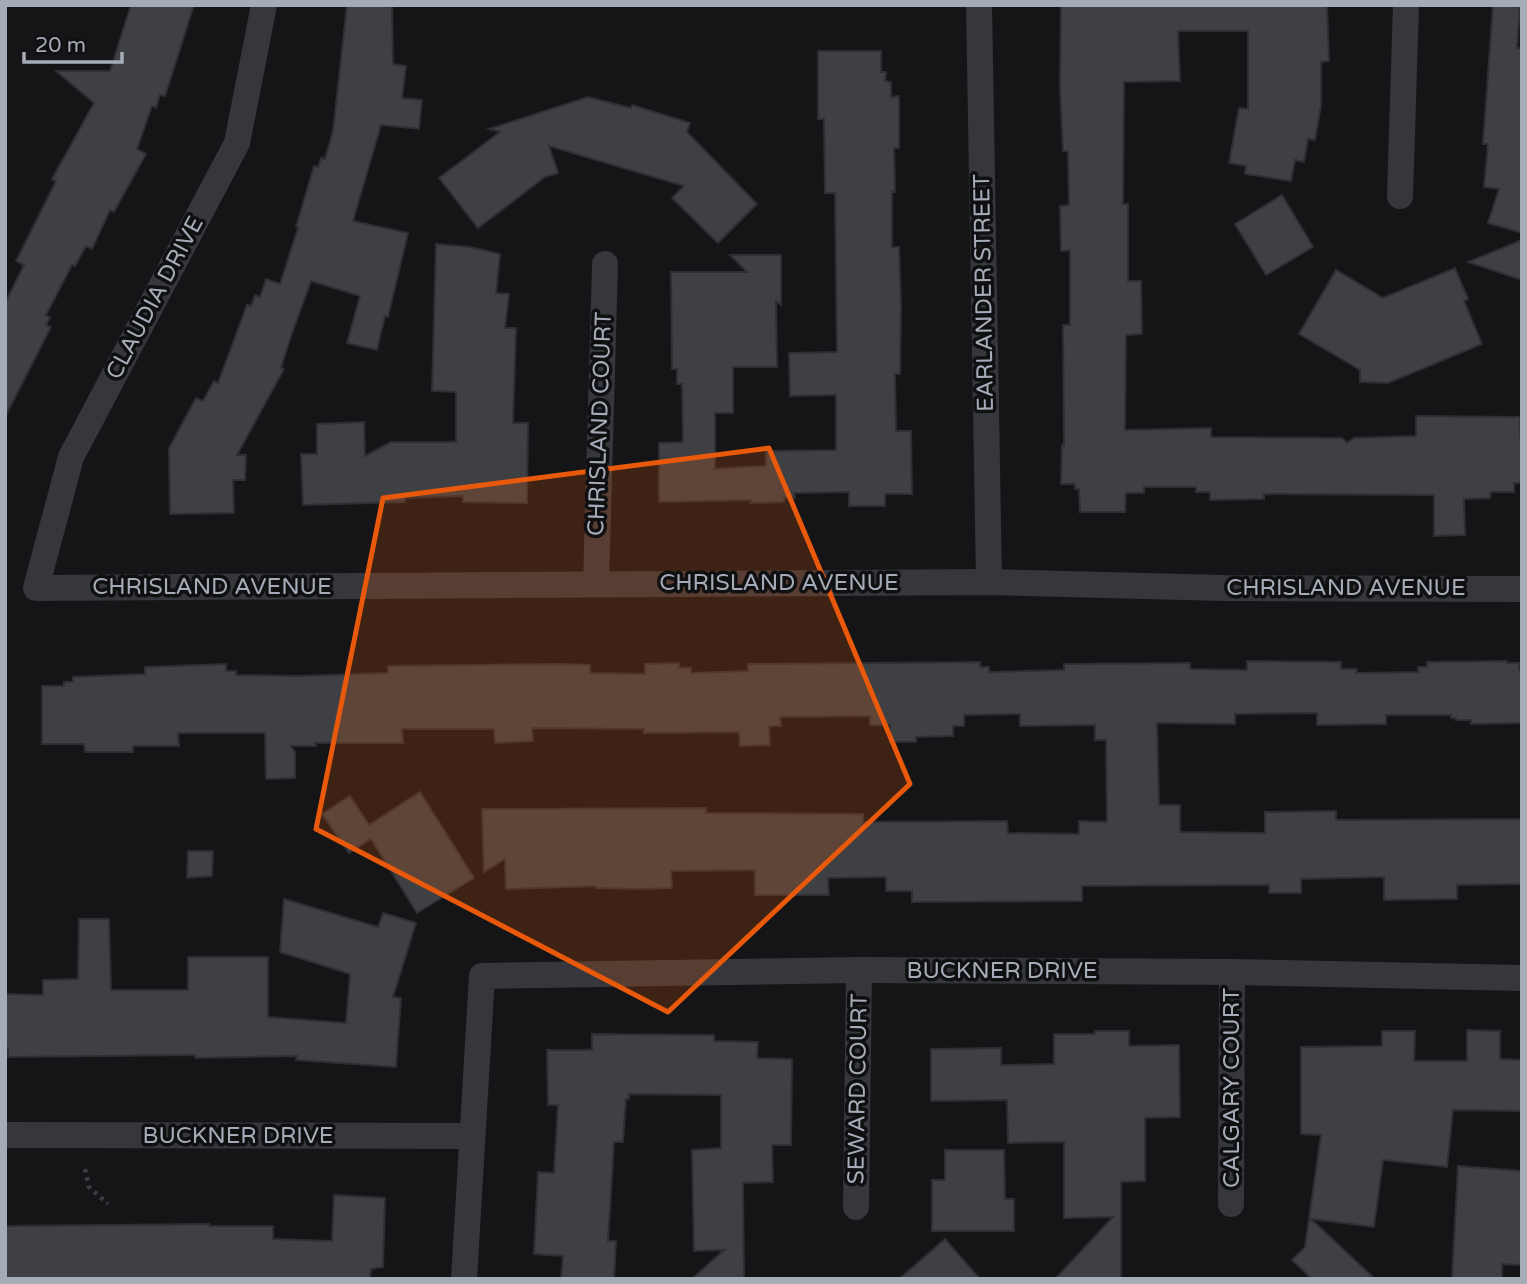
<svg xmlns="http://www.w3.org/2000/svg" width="1527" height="1284" viewBox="0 0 1527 1284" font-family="'Varela Round',sans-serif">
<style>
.building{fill:#3e4044;stroke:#2e2f33;stroke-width:2}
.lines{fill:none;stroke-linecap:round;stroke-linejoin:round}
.path{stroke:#3b3e43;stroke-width:4.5;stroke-dasharray:3.5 5;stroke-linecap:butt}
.street{stroke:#35373c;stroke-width:26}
.marked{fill:#e8590c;fill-opacity:0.2;stroke:#e8590c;stroke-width:5;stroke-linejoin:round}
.labels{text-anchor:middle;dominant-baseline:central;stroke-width:7;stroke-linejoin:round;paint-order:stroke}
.street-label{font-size:23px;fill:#a5acb8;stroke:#101012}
</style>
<rect width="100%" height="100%" fill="#151517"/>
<g class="building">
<path d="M131,5h63l-29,91 -5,-1 -4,13 -4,-2 -15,43 9,5 -32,58 -4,-2 -18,39 -6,-3 -11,20 -3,-1 -26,50 4,3 -4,7 5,2 -46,90v-114l19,-38 -8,-4 40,-80 -4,-2 42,-76 -38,-32h54z"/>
<path d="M347,5h45l1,59 13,2 -4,32 20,2 -3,29 -38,-4 -28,96 55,12 -20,84 -3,-1 -8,34 -30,-7 13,-47 -49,-15 -21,58 -9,29 3,1 -47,86h9l-1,25h-12l1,33 -64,1 -1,-66 27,-50 7,3 11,-20 4,2 29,-78 4,1 4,-11 5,2 6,-18 14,5 18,-56 -2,-1 18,-61 4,1 3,-9 4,1 8,-28z"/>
<path d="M1061,5h266l2,56 -8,1v43l-6,35 -7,-1 -4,23 -9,-2 -4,21 -46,-7 1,-8 -17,-3 10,-55 9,1v-78h-70l2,50 -56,1 -1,122h5v77h13l1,53 -16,1 -1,95 86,-2v9l131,1 5,5 7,-5 62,-2v-20l104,1 2,66h-8v9h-23l-1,6 -26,1 1,36 -31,1v-41l-170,-1v5l-54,1v-8h-14v-5h-52v6h-18l-1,19h-45l-1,-23h-4v-5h-14l1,-39h2l-1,-120h7v-75l-9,1 -1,-45 9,-1 -1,-54h-5l-3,-65z"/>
<path d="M1493,5h27l-3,43h5v185l-34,-10 11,-34 -15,-2 4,-43h-5z"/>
<path d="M818,51h63v21h5l-1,9 6,1v15l8,-1v52h-5l1,44h-3v55h7l2,59 -1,68h-5l1,57h15l1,63h-27v12h-36v-14l-55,1 1,5h-11v4l-33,1v-3l-92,2v-59l24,-1 -1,-58h-5v-15h-5l-1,-97h76l-17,-17h51v50l-5,-4 1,66h-44v46h-18v56l51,-3v-15l70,-1v-55l-46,1 -1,-43 48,-1 -2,-159h-10l-1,-74h-6z"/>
<path d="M588,97l43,11 1,-3 58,18 -3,9 70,72 -39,39 -46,-45 12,-12 -135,-40 9,27 -13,4 -67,51 -39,-50 61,-46 -11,-3z"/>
<path d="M1282,195l31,52 -47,28 -31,-51z"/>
<path d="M1522,240v40l-54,-18z"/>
<path d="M436,244l34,3 30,7 -4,39 13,1 -4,34h11l-3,95h15l-1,80 -64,-1v-6l-58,2v4l-102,3 -2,-51h16v-30l47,-2 1,34 26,-14h65v-50l-24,-1z"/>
<path d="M1455,268l13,31 -4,2 18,43 -94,39 -28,-1v-12l-61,-36 37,-64 47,28z"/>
<path d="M1247,661l94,1v7h16l-1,4 62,-1v-5h9v-5l80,-1v2h12v7h3v53l-51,1v-4h-15v-2h-5v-3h-65v9l-69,1v-12l-82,1v10l-78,-1 2,82h21v27l85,1v-21l71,-1v9l186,-1v65l-65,1v14l-73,1v-23l-83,2v14h-32v-8l-187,1v15l-170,1v-11h-26v-14l-58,1 1,17h-74v-25l-84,1 1,17 -32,1 -44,-1v-2l-90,3 -1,-30 -21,13 -2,-63 224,-1v5l157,1v8l144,-1 1,12 71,1v-13l28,1 -1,-82h-11v-15l-75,1v-12l-56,1v11h-11v10l-37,1v5h-26v-17h-20v-9l-90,1 1,9h-12l1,19 -30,1 -1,-14 -95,1v-4l-112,-1 1,13 -38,2 -1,-14h-92l1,14h-88l1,3h-25l4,6v26l-29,1 -1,-46h-87l1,13h-46v6h-48l-1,-8h-42v-58h22v-4h9v-5l72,-3v-7l81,-3v7h10v4l62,1 90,-3v-7l171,-2 31,1v8l55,1v-10l34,-1v5h12v5l57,-2v-7l232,-2v5h9v5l75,-2v-6l126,-1v6l57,1z"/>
<path d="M420,792l54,86 -57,35 -46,-74 -22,14 -27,-39 28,-18 19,29z"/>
<path d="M188,851h25l-1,25 -25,2z"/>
<path d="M284,899l94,28 5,-14 33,10 -23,74 8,1 -5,69 -100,-7 1,-4 -102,2v-3l-187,2v-9h-3v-54l38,1v-15l35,-1 1,-60h30l2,71h77v-33h80v60l78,6 4,-49 -70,-22z"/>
<path d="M1467,1030l33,1v28l22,1v51l-69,-1 -6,57 -64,-7 -9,67 -63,-8 64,60h-63l-20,-19 13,-13 16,-112 -20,-1v-87l81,-1v-15h33l-1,30h53z"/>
<path d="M1095,1031h34v15l50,-1 1,72 -35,1v63l-24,1v97h-66l58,-62 -49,1v-76l-56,1 -1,-43 -76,1v-52l70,-1v17l53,-1v-30h41z"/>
<path d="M592,1034l122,1v6l44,1 -1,16 35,1 -1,86h-19l1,37 -30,1 1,96h-52l32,-29 -30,1 -2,-101 29,-2v-53l-92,-1v5h-3l-3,43h-9l-6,99h8l-2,38h-53l2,-23 -29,-2 4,-82 16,1 4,-68h-10l-1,-55h45z"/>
<path d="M945,1150h59l1,49h9v32h-82v-51h13z"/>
<path d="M1458,1166l64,5v94l-20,-1v15h-50z"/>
<path d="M334,1195l51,3 -2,69 -12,2 -1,10 -365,-1v-52l204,-2v2h64v13l59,2z"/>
<path d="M945,1239l35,40h-81z"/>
</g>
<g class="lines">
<path class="path" d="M85,1169l4,18 19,17"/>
<g class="street">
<path d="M264,5l-27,138 -166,314 -35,131 953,-6 235,6 298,1"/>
<path d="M979,5l10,577"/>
<path d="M1400,196l6,-191"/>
<path d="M596,584l9,-320"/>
<path d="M5,1135l466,1"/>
<path d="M1231,1204l1,-232"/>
<path d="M856,1207l3,-237"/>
<path d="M464,1279l18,-303 377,-6 373,2 290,6"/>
</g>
</g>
<path class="marked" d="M769,448l141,336 -242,228 -352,-183 67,-331z"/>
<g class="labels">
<g class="street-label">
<text transform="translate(984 293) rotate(-91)">EARLANDER STREET</text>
<text transform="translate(155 298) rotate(-62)">CLAUDIA DRIVE</text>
<text transform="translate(600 424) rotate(-88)">CHRISLAND COURT</text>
<text x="779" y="583">CHRISLAND AVENUE</text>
<text x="212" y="587">CHRISLAND AVENUE</text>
<text x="1346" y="588">CHRISLAND AVENUE</text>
<text x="1002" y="971">BUCKNER DRIVE</text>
<text transform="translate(1232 1088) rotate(-90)">CALGARY COURT</text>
<text transform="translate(858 1089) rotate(-89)">SEWARD COURT</text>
<text x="238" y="1136">BUCKNER DRIVE</text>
</g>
</g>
<rect width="1527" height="1284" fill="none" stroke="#a5acb8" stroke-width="14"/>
<path d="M24 52v10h98v-10" fill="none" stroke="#a5acb8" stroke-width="3.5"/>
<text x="35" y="52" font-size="21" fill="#a5acb8" stroke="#101012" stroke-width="5" paint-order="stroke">20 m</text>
</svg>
